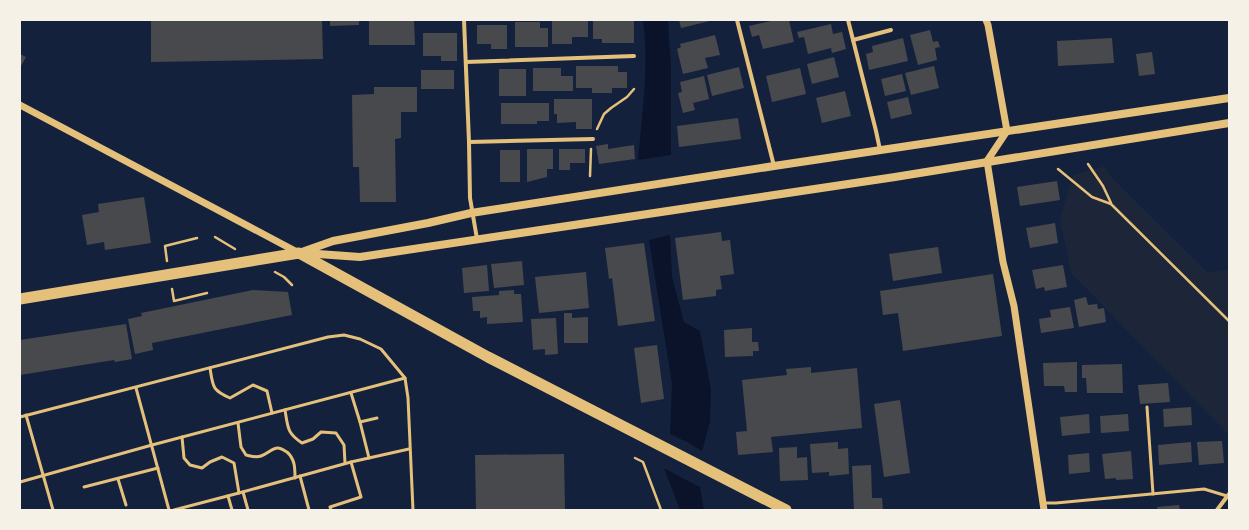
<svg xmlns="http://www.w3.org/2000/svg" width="1249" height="530" viewBox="0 0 1249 530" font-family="Overpass,sans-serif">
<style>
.green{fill:#1d2539}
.water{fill:#0b132b}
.building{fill:#48494c}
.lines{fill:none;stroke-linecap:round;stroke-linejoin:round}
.path{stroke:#e5c07b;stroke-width:2.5}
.service{stroke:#e5c07b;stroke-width:3}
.minor{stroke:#e5c07b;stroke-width:4}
.tertiary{stroke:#e5c07b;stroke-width:7}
.secondary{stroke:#e5c07b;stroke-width:8}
.trunk{stroke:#e5c07b;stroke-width:11}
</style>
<rect width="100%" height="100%" fill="#14213d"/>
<path class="green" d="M1105,166l5,10 97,96 22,-2v165l-158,-162 -11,-54 13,-44z"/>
<g class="water">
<path d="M643,20h25l3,47v88l-33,5c4,-46 11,-93 5,-140z"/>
<path d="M670,235l2,42 12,45 16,9 11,59 -1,32 -8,29 -15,-9 -17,-8 2,-50 -23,-144z"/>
<path d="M664,468l20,11 16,8 4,23h-24z"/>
</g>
<g class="building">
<path d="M151,20h171l1,39 -172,3z"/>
<path d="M330,20h29v5l-29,1z"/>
<path d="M369,20h45l1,25h-46z"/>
<rect x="419" y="20" width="37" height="1"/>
<path d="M552,20h36v17h-16v7h-20z"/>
<path d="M593,20h41v23h-32v-4h-9z"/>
<path d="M679,20h31v1l-29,7z"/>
<path d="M775,20h14l5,22 -31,7 -4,-14 -7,2 -3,-11z"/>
<path d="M515,22h25v6h8v19h-33z"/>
<path d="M831,24l2,10 9,-2 4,17 -14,4 -1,-5 -23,6 -4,-17 -5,1 -2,-6z"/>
<path d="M477,25h30v24h-16v-5h-14z"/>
<path d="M930,30l3,12 5,-1 2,6 -5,1 2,12 -19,5 -8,-30z"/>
<path d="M423,33h34v28h-16v-5h-18z"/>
<path d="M715,35l5,20 -15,3 3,10 -25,6 -6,-25 4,-2 -1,-3z"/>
<path d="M903,38l5,23 -39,9 -3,-16 7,-2 -1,-6z"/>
<path d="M1112,38l2,25 -56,3 -1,-25z"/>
<path d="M1152,52l3,22 -16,2 -3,-22z"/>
<path d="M20,54l6,3 -6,11z"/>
<path d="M834,57l5,20 -27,7 -5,-20z"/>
<path d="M576,66h42v6h9v16h-15v5h-20v-5h-16z"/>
<path d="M934,66l5,22 -28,7 -6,-22z"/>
<path d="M739,67l5,21 -32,8 -5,-21z"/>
<path d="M533,68h28v8h12v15h-40z"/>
<path d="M800,68l6,26 -34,8 -6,-26z"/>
<rect x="499" y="69" width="27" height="27"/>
<rect x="421" y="70" width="33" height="19"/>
<path d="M902,74l4,17 -21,5 -4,-17z"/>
<path d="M704,76l5,23 -16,4 2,7 -12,3 -5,-20 4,-1 -2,-10z"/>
<path d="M374,87h43v25h-16v26l-6,1 1,63h-36l-1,-35h-6l-1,-72 22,-1z"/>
<path d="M845,91l6,25 -29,7 -6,-25z"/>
<path d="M908,97l4,17 -21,5 -4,-17z"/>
<path d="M554,99h38v30h-16v-7l-19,1v-9h-3z"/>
<path d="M501,103h48v18h-12v3h-36z"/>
<path d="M738,118l3,21 -62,8 -2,-21z"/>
<path d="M608,144v5l26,-4 1,14 -36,5 -3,-18z"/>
<path d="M527,149h26v20h-6v8l-20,5z"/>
<path d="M559,149h26v14h-15v7h-11z"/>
<rect x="500" y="150" width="20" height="32"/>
<path d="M1057,181l3,19 -40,6 -3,-19z"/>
<path d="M144,197l7,46 -46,7 -1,-8 -17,3 -5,-30 17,-3 -1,-8z"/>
<path d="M1055,223l3,20 -28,5 -4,-20z"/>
<path d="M721,232l1,9 8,-1 4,34 -14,2 2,13 -6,1v6l-33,4 -8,-62z"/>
<path d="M644,243l11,78 -37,5 -6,-48 -3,1 -4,-31z"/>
<path d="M938,247l4,26 -49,8 -4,-27z"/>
<path d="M522,261l2,24 -30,3 -3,-24z"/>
<path d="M487,265l2,26 -25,2 -2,-25z"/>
<path d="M1063,265l4,22 -22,4 -1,-4 -8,2 -4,-19z"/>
<path d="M586,272l3,36 -50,5 -4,-36z"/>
<path d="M993,274l9,62 -99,15 -5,-38 -15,2 -3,-24z"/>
<path d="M253,290l35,2 4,23 -140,28 1,7 -18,4 -7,-35 14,-3 -1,-3z"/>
<path d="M514,290v4h7l2,28 -36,2v-7l-7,1v-7h-7l-1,-14 27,-2v-4z"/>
<path d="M1086,297l2,8 9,-1 1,5 6,-1 2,14 -27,5 -5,-27z"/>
<path d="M1070,307l4,21 -33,5 -2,-14 12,-2 -1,-7z"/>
<path d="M564,313h8v5l16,-1v26h-24z"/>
<path d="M556,318l2,36 -13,1v-6l-12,1 -2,-31z"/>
<path d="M126,324l6,35 -17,3 -1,-2 -94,15v-35z"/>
<path d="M752,328v14h6l1,9h-6v5l-28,1 -1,-27z"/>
<path d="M657,345l7,54 -23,4 -7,-55z"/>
<path d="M1077,362v30h-12l-1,-6h-20l-1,-23z"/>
<path d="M1122,364l1,29h-36l-1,-15h-4v-13z"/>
<path d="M811,367v6l46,-5 5,60 -91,9 2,15 -35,3 -2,-23 11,-1 -5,-51 45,-5 -1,-6z"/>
<path d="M1168,383l2,19 -30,2 -2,-19z"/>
<path d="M900,400l10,73 -26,4 -10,-73z"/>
<path d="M1191,407l1,18 -28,2 -1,-18z"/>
<path d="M1089,414l1,19 -28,3 -2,-19z"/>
<path d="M1128,414l1,17 -28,2 -1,-17z"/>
<path d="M1222,441l2,22 -25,2 -2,-23z"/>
<path d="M838,442v7l10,-1 1,26 -20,2v-4l-17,1 -2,-29z"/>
<path d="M1191,442l1,20 -33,3 -1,-20z"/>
<path d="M797,447v11l10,-1 1,23 -28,1 -1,-33z"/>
<path d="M1131,451l2,28 -17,1v-2l-11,1 -3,-25z"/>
<path d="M1089,453l1,19 -21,2 -1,-19z"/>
<path d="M564,454l1,56h-89l-1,-55z"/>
<path d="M871,465l1,33h10l1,12h-29l-2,-44z"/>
<path d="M1179,505l1,5h-22l-1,-3z"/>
</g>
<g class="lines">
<g class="path">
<path d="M597,129l7,-15 7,-6 16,-11 7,-8"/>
<path d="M1088,164l15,22 8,17"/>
<path d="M1058,169l34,28 19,7 118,117"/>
<path d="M590,176l1,-27"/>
<path d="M215,237l20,12"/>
<path d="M167,261l-2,-15 32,-8"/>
<path d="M275,272l9,5 8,8"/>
<path d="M172,289l2,12 33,-8"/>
<path d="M635,458l8,4 18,48"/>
</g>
<g class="service">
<path d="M210,368c3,19 2,22 20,30l23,-13 14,6 5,22"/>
<path d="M136,388l33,122"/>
<path d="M351,393l9,29 9,36"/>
<path d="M1147,407l6,87"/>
<path d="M285,410c3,18 2,23 17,33l11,-4 8,-7 15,1 8,12 1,18"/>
<path d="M26,415l27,95"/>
<path d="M20,417l308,-80 16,-2 16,4 21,10 24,29 3,20 5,112"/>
<path d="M360,422l17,-4"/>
<path d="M238,423l3,24 5,8c5,1 10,3 15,1 6,-2 11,-8 17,-8 3,0 7,3 9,4 8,7 8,16 8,26"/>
<path d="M182,437l2,21 6,7 12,3 8,-6 12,-5 12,6 5,30"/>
<path d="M300,476l9,34"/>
<path d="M118,479l8,26"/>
<path d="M20,482l132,-37 253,-67"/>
<path d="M84,487l74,-19"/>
<path d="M243,492l5,18"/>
<path d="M228,496l4,14"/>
<path d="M1044,503h12l148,-14 23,7"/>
<path d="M174,510l65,-17 112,-31 58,-13"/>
<path d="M331,510l-1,-3 31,-10 -10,-35"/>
</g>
<g class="minor">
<path d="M464,20l5,122 1,56 7,41"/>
<path d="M737,20l37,146"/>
<path d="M848,20l28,111 4,19"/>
<path d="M853,40l38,-10"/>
<path d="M466,62l168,-6"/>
<path d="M469,142l124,-3"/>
<path d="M1217,510l12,-16"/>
</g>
<g class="tertiary">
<path d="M986,20l2,5 19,106 -20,30 16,101 11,44 30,204"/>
<path d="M20,105l279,148"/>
</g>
<g class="secondary">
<path d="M299,253l34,-12 95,-18 43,-10 303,-47 455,-68"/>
<path d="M304,253l56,4 535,-80 334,-54"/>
</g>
<path class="trunk" d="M20,299l279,-46 189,104 298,153"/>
</g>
<rect width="1249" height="530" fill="none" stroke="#f6f1e7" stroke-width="42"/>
</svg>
